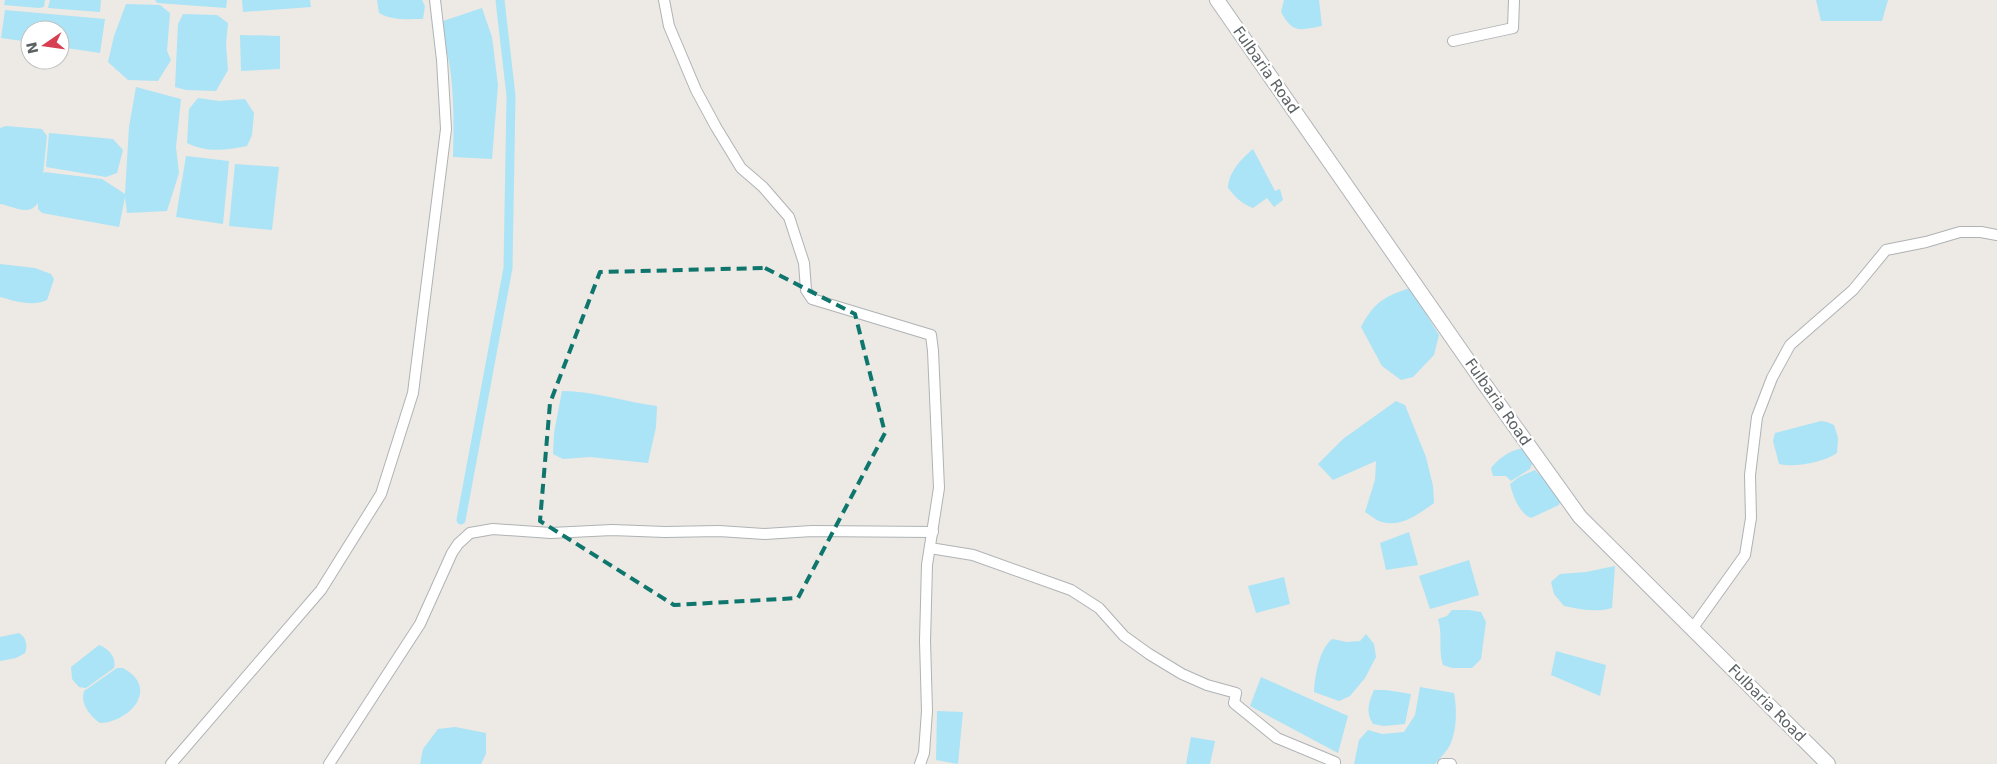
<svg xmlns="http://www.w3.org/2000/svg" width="1997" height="764" viewBox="0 0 1997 764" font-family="'DejaVu Sans',sans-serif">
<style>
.water{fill:#abe4f6}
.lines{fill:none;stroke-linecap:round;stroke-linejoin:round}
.canal{stroke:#abe4f6;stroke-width:9}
.street-casing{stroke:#afb3b5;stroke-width:12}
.secondary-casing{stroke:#b0b5b8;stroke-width:16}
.street{stroke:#fff;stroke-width:10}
.secondary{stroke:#fff;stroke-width:14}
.marked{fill:none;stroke:#0f766e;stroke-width:4;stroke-dasharray:10 6;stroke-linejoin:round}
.labels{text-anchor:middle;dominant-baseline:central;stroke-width:4.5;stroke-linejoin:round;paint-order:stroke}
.street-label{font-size:15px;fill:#5c6163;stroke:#fff}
</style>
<rect width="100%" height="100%" fill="#ede9e4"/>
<g class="water">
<path d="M5,0h40l-1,7 -5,1 -35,-3z"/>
<path d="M50,0h51l-1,12 -52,-4z"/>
<path d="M155,0h72l-1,8 -69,-5z"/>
<path d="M242,0h68l1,7 -68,5z"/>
<path d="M377,0h45l3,6 -2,13c-15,0 -30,2 -44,-6z"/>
<path d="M1284,0h35l3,26c-23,4 -29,8 -41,-14z"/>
<path d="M1816,0h72l-6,21h-61z"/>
<path d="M126,4l34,1 10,8 -3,38 4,9 -13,21 -30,-1 -20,-18 6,-26z"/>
<path d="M482,8l10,29 6,48 -6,74 -39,-2c1,-30 1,-60 -3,-89 -2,-16 -9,-30 -10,-46z"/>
<path d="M5,10l100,9 -5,34 -40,-6v-17h-30v12l-29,-4z"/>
<path d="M183,14l34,1 11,8 -2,21 2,26 -12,21 -30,-1 -11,-3 3,-63z"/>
<path d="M240,35l40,1v33l-39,2z"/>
<path d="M136,87l45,12 -5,48 3,26 -12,38 -40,2 -2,-16 -6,30 -77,-14 -4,-4v-6c-10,14 -24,3 -38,1v-76l6,-2 36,3 5,7 -4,39 1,-3 58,7 23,15 4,-67z"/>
<path d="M198,98l21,3 26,-2 9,14 -2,22 -5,11c-21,4 -40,7 -60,-3l2,-34z"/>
<path d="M49,133l64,6 10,11 -6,23 -11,4 -60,-10z"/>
<path d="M1253,149l22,42 5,-2 3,11 -9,7 -7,-9 -14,10c-11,-4 -18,-11 -25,-20 0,-15 14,-30 25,-39z"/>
<path d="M186,156l43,5 -6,63 -47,-7z"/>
<path d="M235,164l44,3 -7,63 -43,-4z"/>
<path d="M0,264l35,4 16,6 3,5 -7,21c-14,7 -33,1 -47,-3z"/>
<path d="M1410,288l29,47 -5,20 -21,22 -12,3 -19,-14 -21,-39c12,-24 24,-31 49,-39z"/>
<path d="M562,391c32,0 63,11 95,15l-1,21 -8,36 -58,-6 -27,2 -10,-5 1,-21z"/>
<path d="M1396,401l9,4 21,52 7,29 1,17c-14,10 -33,25 -52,19 -5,-1 -12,-7 -17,-10l10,-32 1,-19 -43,19 -15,-16 25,-25z"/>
<path d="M1821,421l6,1 7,3 4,13 -1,15c-13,9 -42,15 -58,11l-6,-23 2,-8z"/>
<path d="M1519,449h8l8,7 -5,13 -19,12 -5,-5h-13l-2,-8c8,-10 17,-16 28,-19z"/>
<path d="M1535,470l27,27 -3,8 -28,13c-12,-5 -18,-22 -21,-34l9,-7z"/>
<path d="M1409,532l9,33 -32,5 -6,-27z"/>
<path d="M1469,560l10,35 -49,14 -11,-33z"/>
<path d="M1615,566l-3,42c-15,5 -33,1 -48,-2l-10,-12 -3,-12 9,-8 26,-2z"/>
<path d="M1284,577l6,27 -34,9 -8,-27z"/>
<path d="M1452,610h17l12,2 5,10 -5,37 -9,9h-20l-9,-3c-5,-15 0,-30 -5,-46l9,-3z"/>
<path d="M19,633c7,4 9,13 6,20l-9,5 -16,3v-24z"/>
<path d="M1366,634l8,10 2,13 -11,21 -15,18 -11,5 -25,-9c1,-17 5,-42 18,-53l15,3 13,-1z"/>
<path d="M99,645c9,3 18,13 15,23l-28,20 -7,-1 -7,-8 -1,-12z"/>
<path d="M1556,651l50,14 -6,31 -49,-21z"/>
<path d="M117,668h6c37,20 7,54 -23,55 -10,-7 -20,-19 -16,-32z"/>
<path d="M1261,677l87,39 -10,37 -88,-47z"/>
<path d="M1420,687l34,6c3,16 3,37 -4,52 -3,6 -10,13 -15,19h-81l5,-24 9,-10 14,4 22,-2 11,-17z"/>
<path d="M1374,690h12l25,4 -6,30 -21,2 -11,-2c-8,-12 -4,-22 1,-34z"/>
<path d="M937,711l26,1 -5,52 -22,-4z"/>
<path d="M455,727l31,6v21l-5,10h-61l3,-15 15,-20z"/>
<path d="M1191,737l24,4 -5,23h-24z"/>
</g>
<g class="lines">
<path class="canal" d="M461,520l47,-252 3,-172 -11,-96"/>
<g class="street-casing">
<g id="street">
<path d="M664,0l5,26 27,64 20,37 25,41 22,19 26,30 15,46 2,27 6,9 119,36 2,16 6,137 -12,77 -2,76 2,70 -3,42 -4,11"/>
<path d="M1453,41l60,-13 1,-28"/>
<path d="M930,548l43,7 98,35 28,18 25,28 25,18 33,20 25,11 29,8 -2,10 43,35 58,24v2"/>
<path d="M1692,629l53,-74 6,-37 -1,-43 7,-58 15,-39 18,-33 63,-55 33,-40 40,-8 34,-10h21l16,3"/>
<path d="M171,764l150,-174 60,-96 32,-101 33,-264 -4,-69 -7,-60"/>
<path d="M329,764l91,-140 32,-71 6,-9 12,-11 23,-4 58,4 61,-3 53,2 54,-1 46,3 47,-3 121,1"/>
<path d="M1443,764h8"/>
</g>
</g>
<g class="secondary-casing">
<path id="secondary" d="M1217,0l266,382 97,135 248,247"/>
</g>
<use href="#street" class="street"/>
<use href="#secondary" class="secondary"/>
</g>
<path class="marked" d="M765,268l90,46 30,119 -87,165 -124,7 -134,-84 10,-118 50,-131z"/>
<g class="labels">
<g class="street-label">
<text transform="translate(1266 70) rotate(55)">Fulbaria Road</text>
<text transform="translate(1498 402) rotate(55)">Fulbaria Road</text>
<text transform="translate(1767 703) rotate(45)">Fulbaria Road</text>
</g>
</g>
<g transform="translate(45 45) rotate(257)"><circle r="24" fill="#ffffff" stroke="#bec0c1"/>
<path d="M0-4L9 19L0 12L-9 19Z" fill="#d74052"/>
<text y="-8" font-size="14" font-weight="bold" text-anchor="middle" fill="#5c6163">N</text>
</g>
</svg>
